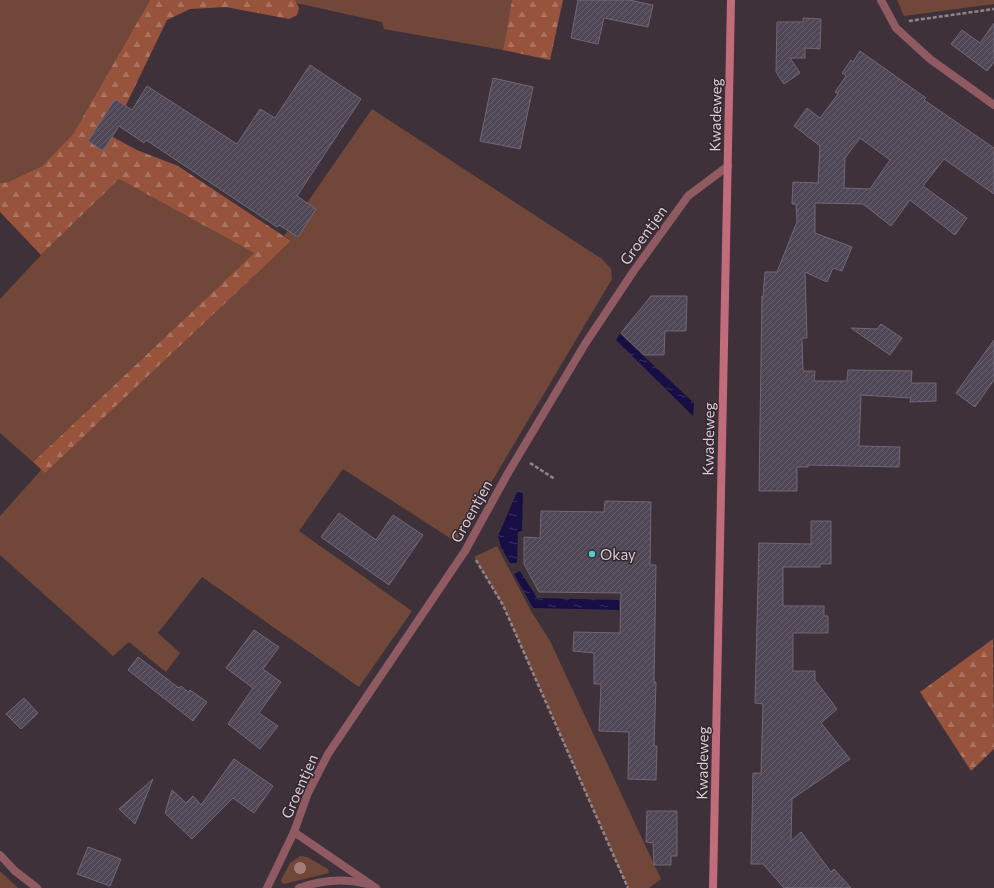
<svg xmlns="http://www.w3.org/2000/svg" width="994" height="888" viewBox="0 0 994 888" font-family="Commissioner,sans-serif">
<style>
.green{fill:#704739}
.forest{fill:url(#forest-firs)}
.water{fill:url(#water-ripples)}
.building{fill:url(#building-hatch);stroke:#716777;fill-rule:evenodd}
.lines{fill:none;stroke-linecap:round;stroke-linejoin:round}
.path{stroke:#90848b;stroke-width:2.5;stroke-dasharray:4 2;stroke-linecap:butt}
.minor{stroke:#8f5a62;stroke-width:8}
.secondary{stroke:#c06c7a;stroke-width:8}
.tree{fill:#a57d76}
.poi-dot{fill:#52cdcc;stroke:#352730;stroke-width:1.5}
.labels{text-anchor:middle;dominant-baseline:central;stroke-width:3;stroke-linejoin:round;paint-order:stroke}
.street-label{font-size:15px;fill:#d8ced4;stroke:#352730}
.poi-label{font-size:15px;fill:#d8ced4;stroke:#352730;text-anchor:start}
</style>
<defs>
<pattern id="forest-firs" width="22" height="20" patternUnits="userSpaceOnUse"><rect width="22" height="20" fill="#98533c"/><path d="M5 1l3.5 6h-7zM16 11l3.5 6h-7z" fill="#aa7260"/></pattern>
<pattern id="water-ripples" width="26" height="14" patternUnits="userSpaceOnUse"><rect width="26" height="14" fill="#170e46"/><path d="M2 4q2-2 4 0t4 0M15 11q2-2 4 0t4 0" fill="none" stroke="#383060"/></pattern>
<pattern id="building-hatch" width="6" height="6" patternUnits="userSpaceOnUse"><rect width="6" height="6" fill="#504756"/><path d="M-1 1l2-2M0 6l6-6M5 7l2-2" fill="none" stroke="#68606d"/></pattern>
</defs>
<rect width="100%" height="100%" fill="#3f313a"/>
<g class="green">
<path d="M0,0h150l-77,134 -31,32 -34,16 -8,1z"/>
<path d="M295,0h217l-9,50 -119,-21 -2,-7 -86,-19z"/>
<path d="M897,0h97v4l-90,12z"/>
<path d="M372,109l230,150 9,10 1,10 -156,263 -113,-73 -44,62 113,80 -53,76 -157,-110 -44,56 22,20 -14,19 -37,-30 -16,14 -113,-101v-39l42,-47 3,3 246,-231 -7,-5z"/>
<path d="M119,179l135,74 -221,209 -33,-29v-134l41,-44z"/>
<path d="M497,546l34,65 19,30 111,238 -12,9h-21l-125,-283 -29,-48z"/>
<path d="M300,856l7,1 21,12 1,4 -45,11 -2,-1 -1,-3 9,-17z"/>
<path d="M0,871l18,17h-18z"/>
</g>
<g class="forest">
<path d="M150,0h145l4,8 -2,7 -8,4 -63,-12 -36,2 -23,11 -56,116 26,14 41,16 113,75 -246,232 -12,-11 221,-209 -135,-74 -78,76 -41,-43v-29l8,-1 34,-16 31,-32z"/>
<path d="M512,0h51l-13,60 -47,-10z"/>
<path d="M993,639l1,110 -23,22 -51,-79z"/>
</g>
<g class="water">
<path d="M620,334l74,69 -1,13 -77,-76z"/>
<path d="M517,492l6,1 -1,38 -4,1 -1,31h-7l-9,-16 -3,-11z"/>
<path d="M520,571l17,27 82,2v10l-86,-2 -19,-34z"/>
</g>
<g class="building">
<path d="M578,0h51l24,5 -5,22 -44,-9 -6,26 -27,-6z"/>
<path d="M803,18l18,1 -1,30 -15,-1v10h-15l10,15 -16,11 -8,-12 1,-50h26z"/>
<path d="M994,23v39l-7,9 -36,-27 11,-14 18,13z"/>
<path d="M860,51l66,47 -2,2 70,48v46l-50,-35 -21,27 44,32 -12,17 -45,-35 -19,26 -28,-22 -48,-1v30l37,14 -10,24 -9,-3 -6,14 -22,-10 2,66h-5l1,33h12l-1,10h33l1,-11 64,1 -1,12h25v18l-26,1 1,-4 -50,-3 -2,51 41,1 -1,20 -91,-2v2h-11v24h-38l3,-195 1,1 2,-25h12l20,-50 -1,-18h-4l1,-22 25,1 2,-37 -26,-20 13,-18 13,10 18,-24 -3,-2 11,-16 -4,-3 9,-13 2,2zM860,138l30,22 -20,29 -26,-1 1,-30z"/>
<path d="M310,65l51,34 -64,97 19,13 -18,28 -19,-12 -2,2 -131,-87 -2,3 -25,-17 -16,25 -15,-10 27,-42 17,11 15,-24 90,58 23,-35 15,9z"/>
<path d="M493,78l40,9 -13,62 -40,-8z"/>
<path d="M651,296h36l-1,35h-21l-1,24h-20l-23,-22z"/>
<path d="M881,324l21,14 -12,17 -39,-27 26,1z"/>
<path d="M994,340v40l-19,27 -19,-14z"/>
<path d="M605,501l46,1 -1,63h6l-2,117h2l-2,64h3l-1,34 -28,-1 1,-47 -30,-1 2,-47h-7v-31l-21,-2 1,-19 46,1 1,-40 -82,-1 -15,-28v-27l16,1 1,-27 63,1z"/>
<path d="M339,513l37,27 17,-25 30,20 -34,50 -68,-48z"/>
<path d="M811,521h20v43h-11v3h-37v39h41v10h4v17h-35v38h22v9l22,29 -16,14 29,36 -58,40 -1,42 10,-9 30,40 3,-3 17,19h-67l-21,-24h-12l2,-91h8l2,-69 -8,-1 4,-160 52,1z"/>
<path d="M254,630l25,17 -16,22 18,13 -22,31 19,13 -18,23 -32,-25 25,-36 -27,-20z"/>
<path d="M138,657l41,31 2,-2 7,6 2,-2 17,12 -14,19 -65,-51z"/>
<path d="M24,698l14,15 -17,16 -15,-15z"/>
<path d="M234,759l39,27 -19,27 -21,-15 -41,41 -27,-26 7,-23 14,13 7,-7 8,9z"/>
<path d="M153,779l-18,45 -16,-15z"/>
<path d="M647,811h30v45h-6v9h-17l-1,-22 -7,-1z"/>
<path d="M88,847l33,12 -11,27 -33,-12z"/>
</g>
<g class="lines">
<g class="path">
<path d="M909,21l85,-12"/>
<path d="M530,463l25,16"/>
<path d="M476,560l27,45 125,283"/>
</g>
<g class="minor">
<path d="M881,0l15,28 34,31 64,46"/>
<path d="M294,832l82,56"/>
<path d="M0,855l15,16 22,17"/>
<path d="M267,888l27,-56 14,-39 20,-39 137,-203 43,-78 77,-129 48,-72 55,-76 40,-30"/>
<path d="M299,888c22,-8 45,-10 68,-4"/>
</g>
<path class="secondary" d="M713,888l18,-888"/>
</g>
<circle class="tree" cx="300" cy="868" r="6"/>
<circle class="poi-dot" cx="592" cy="554" r="4"/>
<g class="labels">
<g class="street-label">
<text transform="translate(715 115) rotate(-89)">Kwadeweg</text>
<text transform="translate(643 235) rotate(-54)">Groentjen</text>
<text transform="translate(708 439) rotate(-89)">Kwadeweg</text>
<text transform="translate(471 511) rotate(-61)">Groentjen</text>
<text transform="translate(702 763) rotate(-89)">Kwadeweg</text>
<text transform="translate(299 786) rotate(-66)">Groentjen</text>
</g>
<g class="poi-label">
<text x="600" y="554">Okay</text>
</g>
</g>
</svg>
